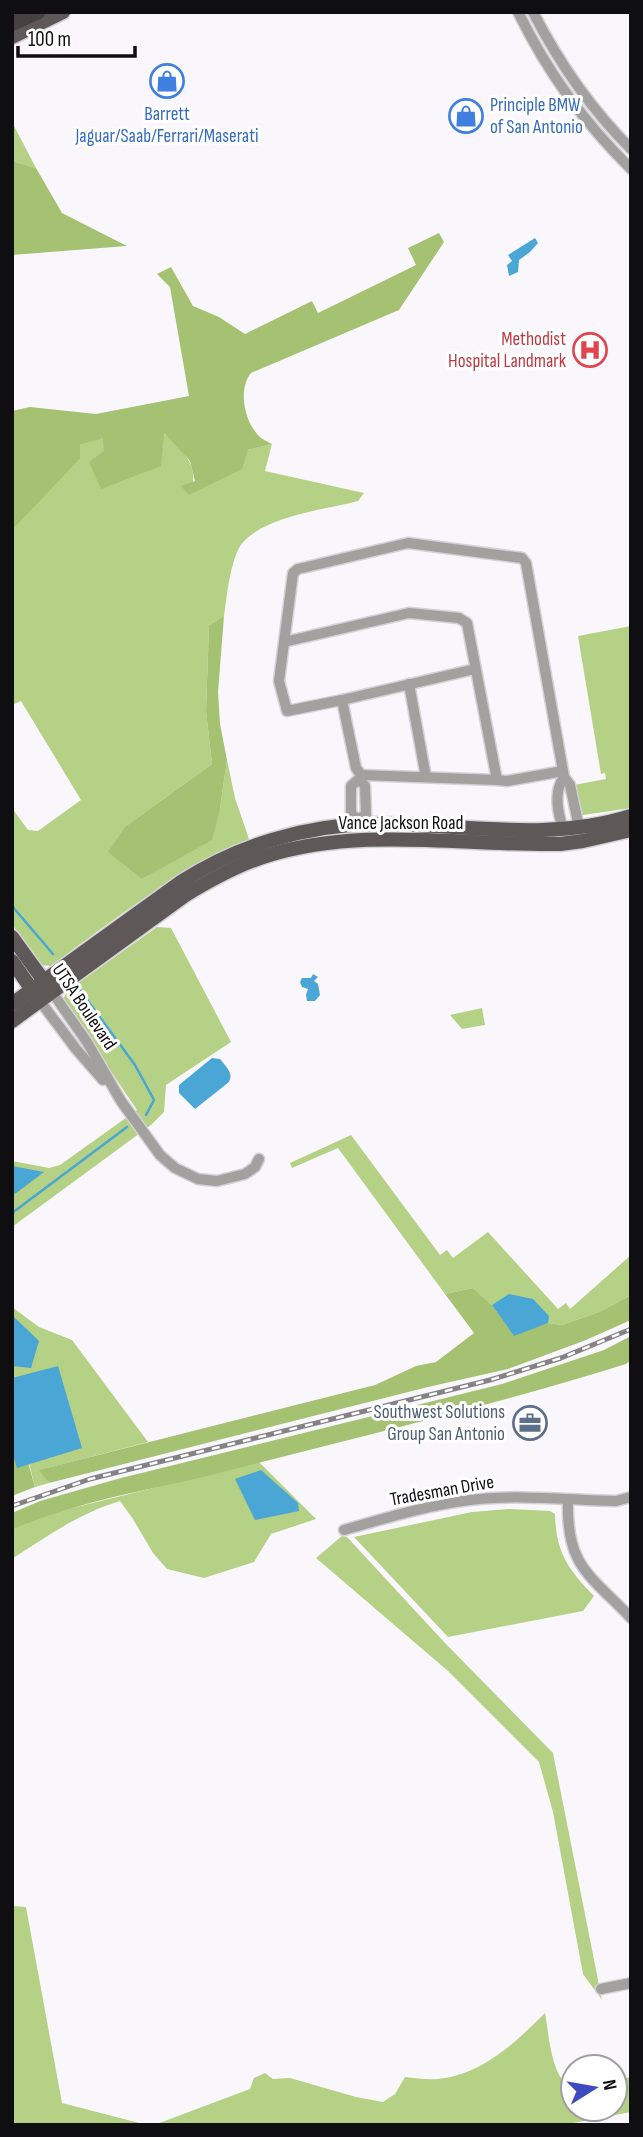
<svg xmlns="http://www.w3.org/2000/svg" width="643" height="2137" viewBox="0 0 643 2137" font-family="'Sofia Sans Condensed',sans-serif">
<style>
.green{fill:#b4d185}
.forest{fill:#a5c272}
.water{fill:#49a6d5}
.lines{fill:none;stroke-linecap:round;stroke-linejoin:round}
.stream{stroke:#49a6d5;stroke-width:2.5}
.minor-casing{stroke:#d4d2d6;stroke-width:13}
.major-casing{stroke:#d4d2d6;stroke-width:17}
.highway-casing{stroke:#d4d2d6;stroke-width:18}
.minor{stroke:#a3a0a0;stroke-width:10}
.major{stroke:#5e5958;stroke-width:14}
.highway{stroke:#464040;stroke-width:16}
.rail-casing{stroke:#848285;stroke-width:5}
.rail{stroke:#fff;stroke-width:2.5;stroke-dasharray:8;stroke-linecap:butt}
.labels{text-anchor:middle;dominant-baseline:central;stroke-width:6;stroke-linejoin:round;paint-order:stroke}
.shop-label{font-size:19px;fill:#366cbe;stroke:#fff;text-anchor:start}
.health-label{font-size:19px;fill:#be3a42;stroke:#fff;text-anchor:end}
.street-label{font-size:19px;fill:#0f0e10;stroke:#fff}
.service-label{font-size:19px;fill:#4e5e75;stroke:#fff;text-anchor:end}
</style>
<rect width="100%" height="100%" fill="#faf7fc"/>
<g class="green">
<path d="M12,122l24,46 -24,-7z"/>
<path d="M163,432c20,21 39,33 26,63l59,-45 24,-6 -7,27 99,22 -6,8c-33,9 -106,16 -121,51 -8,20 -10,43 -13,64l-15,9 -3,86 6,53 -86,62 16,53 27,-16 51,-54 7,-49 8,38 14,41c-73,32 -135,80 -198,127l-11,-1 -28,-41v-116l16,22 10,1 43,-31 -60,-99 -9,4v-185l2,7 66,-68v-14l24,-8v14z"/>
<path d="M631,626v182l-48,7 -9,-30 32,-6 -1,-6 -4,1 -23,-138z"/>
<path d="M157,927l14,1 60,114 -65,43 -2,27 -13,13 -139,102v-66l37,7 11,-3 77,-55 -74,-110 4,-9z"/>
<path d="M482,1008l3,17 -23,4 -12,-14z"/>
<path d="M351,1135l89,120 7,-5 6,8 35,-26 70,77 8,-6 4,6 61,-54v40l-32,17 -37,13 -14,-2 -34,13 -22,-31 -19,-17 -28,6 -107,-146 -46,20 -2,-5z"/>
<path d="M12,1307l27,20 33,13 76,102 -108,28 9,13 -14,4 -7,-28 -16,-11z"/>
<path d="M259,1462l57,57 -45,15 -17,28 -50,16 -37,-9 -14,-16 -20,-34 -13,-18c-40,12 -73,35 -108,58v-29l36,-16z"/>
<path d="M509,1509l41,2 5,3c1,39 13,55 39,82l-11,15 -135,26 -94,-100 118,-25z"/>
<path d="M342,1536l5,1 98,106 108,110 49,247 -19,-26 -30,-162 -14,-50 -91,-91 -132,-113z"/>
<path d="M12,1906l14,1 36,196 85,22h-135z"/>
<path d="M545,2013c4,20 6,69 28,74v22h42v-29l16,-3v35l-68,13h-409l96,-36 4,-11 11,-5 8,6 17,-1 66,19 27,5 12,-8 10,-17c10,1 22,3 33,2 44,-4 78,-37 107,-66z"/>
</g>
<g class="forest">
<path d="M12,161l24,7 26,45 65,33 -115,9z"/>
<path d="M439,233l5,9 -45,68 -148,63c-13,16 -7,47 7,62 3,4 10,7 14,9l-24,6 -6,19 -53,26 -8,-9 14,-5 -5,-20 -26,-28 -3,33 -60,23 -12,-27 15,-11 -1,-13 -23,7v14l-66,69 -2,-117 18,-4 66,7 93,-18 -19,-109 -13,-13 14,-7 22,39 26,11 26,17 67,-33 6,12 98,-48 -8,-17z"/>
<path d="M224,616l-6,76 2,32 7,36 -7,49 -8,31 -70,39 -34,-27 18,-26 86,-62 -6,-53 3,-86z"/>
<path d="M473,1288l19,17 22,30 34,-12 14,2 37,-13 32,-17v25l-45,20 -78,29 -80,18 -379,96 -10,-13 336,-85 41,-19 20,-4 38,-29 -29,-39z"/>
<path d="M631,1336v24l-5,4c-137,43 -276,75 -415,111 -69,17 -134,26 -199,55v-17l28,-12 81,-23 381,-94 102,-34z"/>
<path d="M12,1448l15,11 8,28 -23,9z"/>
</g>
<g class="water">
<path d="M535,238l3,5 -8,9 -11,8 -1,12 -9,4 -2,-11 5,-4 -4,-6z"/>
<path d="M313,974l5,3 -4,4 4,3 2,11 -5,6h-8l-1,-6 2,-6 -6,-2 -2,-5 2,-4h9z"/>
<path d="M212,1058l8,1c6,8 14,14 9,23l-34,27 -16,-16v-8z"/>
<path d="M12,1166l32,6 -29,22 -3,-3z"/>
<path d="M509,1294l24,5 16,17 -1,7 -34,13 -22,-31z"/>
<path d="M12,1315l27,26 -8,27 -19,-2z"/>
<path d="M58,1366l24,82 -65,20 -5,-17v-73z"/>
<path d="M261,1470l37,33 1,8 -44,9 -20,-41z"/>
</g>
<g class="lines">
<g class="stream">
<path d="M12,906l41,48"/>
<path d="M77,986l58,79 19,35 -8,15"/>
<path d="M12,1213l115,-86"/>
</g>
<g class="minor-casing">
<g id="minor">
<path d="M518,12c30,61 65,109 113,157"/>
<path d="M533,12c26,51 57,96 98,137"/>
<path d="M284,642l125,-29 50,5 8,5 30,157 10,1 56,-10 -37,-208 -4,-5 -114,-15 -110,26 -5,4 -14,108 8,30 55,-11 14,68 5,7 -2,4 6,7 1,29 -8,4"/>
<path d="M409,684l17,93"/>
<path d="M342,700l133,-31"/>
<path d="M563,771l1,6 6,8 9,42"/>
<path d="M361,775l136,5"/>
<path d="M359,825l-1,-6 -7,-5v-28l8,-7"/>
<path d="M563,829c-5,-16 -10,-37 1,-52"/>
<path d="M52,992l35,50 34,59 39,54 15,13 23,11 19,2 28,-7 10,-7 4,-8"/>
<path d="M40,1001l36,48 27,31"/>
<path d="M568,1500c-2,66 21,74 63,118"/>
<path d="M344,1530c42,-12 84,-25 126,-30 48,-6 98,0 146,1l15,-4"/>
<path d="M601,1989l30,-6"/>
</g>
</g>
<g class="major-casing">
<g id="major">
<path d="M12,37l51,-25"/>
<path d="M12,937l37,51"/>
<path d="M12,961l25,36"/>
<path d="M12,1004l169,-122c56,-36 123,-57 191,-58 87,-1 174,19 259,-8"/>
<path d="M12,1021l172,-125c26,-16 53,-31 82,-40 97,-30 196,-10 294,-12l23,-3 48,-11"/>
</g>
</g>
<g class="highway-casing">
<path id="highway" d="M12,23l25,-11"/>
</g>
<use href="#minor" class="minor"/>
<use href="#major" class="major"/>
<use href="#highway" class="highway"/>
<g class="rail-casing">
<path id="rail" d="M12,1506l78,-27 400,-99 71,-22 70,-29"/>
</g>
<use href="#rail" class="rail"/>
</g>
<defs>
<g id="shop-ring" transform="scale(1.75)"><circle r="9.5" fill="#fff" stroke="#3f7fe0" stroke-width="1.5"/><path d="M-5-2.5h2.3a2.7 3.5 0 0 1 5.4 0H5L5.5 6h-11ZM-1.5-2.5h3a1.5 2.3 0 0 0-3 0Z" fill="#3f7fe0"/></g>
<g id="hospital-ring" transform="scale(1.75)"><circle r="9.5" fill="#fff" stroke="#e0444e" stroke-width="1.5"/><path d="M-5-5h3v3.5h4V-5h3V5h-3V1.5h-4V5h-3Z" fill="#e0444e"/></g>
<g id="office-ring" transform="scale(1.75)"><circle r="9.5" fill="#fff" stroke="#5c6f8a" stroke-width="1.5"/><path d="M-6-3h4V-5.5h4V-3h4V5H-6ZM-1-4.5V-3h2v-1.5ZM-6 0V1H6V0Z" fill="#5c6f8a"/></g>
</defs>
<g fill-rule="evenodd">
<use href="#shop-ring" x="167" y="81"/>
<use href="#shop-ring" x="466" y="116"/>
<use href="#hospital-ring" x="590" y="350"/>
<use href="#office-ring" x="530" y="1423"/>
</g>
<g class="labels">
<g class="shop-label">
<text x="490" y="105">Principle BMW<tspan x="490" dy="22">of San Antonio</tspan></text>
<text x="167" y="114" text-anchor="middle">Barrett<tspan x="167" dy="22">Jaguar/Saab/Ferrari/Maserati</tspan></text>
</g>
<g class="health-label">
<text x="566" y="339">Methodist<tspan x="566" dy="22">Hospital Landmark</tspan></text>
</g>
<g class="street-label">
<text x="401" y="823">Vance Jackson Road</text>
<text transform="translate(84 1007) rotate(56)">UTSA Boulevard</text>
<text transform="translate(442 1491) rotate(-10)">Tradesman Drive</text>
</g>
<g class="service-label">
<text x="505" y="1412">Southwest Solutions<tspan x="505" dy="22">Group San Antonio</tspan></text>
</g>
</g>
<rect width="643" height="2137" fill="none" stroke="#0f0e10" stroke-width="28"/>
<g transform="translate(594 2088) rotate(79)"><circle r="33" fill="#ffffff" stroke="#9f9f9f" stroke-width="2"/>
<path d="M0-5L12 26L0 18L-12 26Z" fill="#3e4abe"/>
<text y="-10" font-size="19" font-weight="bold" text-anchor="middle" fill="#0f0e10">N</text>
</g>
<path d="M18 46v10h117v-10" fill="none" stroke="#0f0e10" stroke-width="3.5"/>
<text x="28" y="46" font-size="21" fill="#0f0e10" stroke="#ffffff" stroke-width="5" paint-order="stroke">100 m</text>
</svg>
